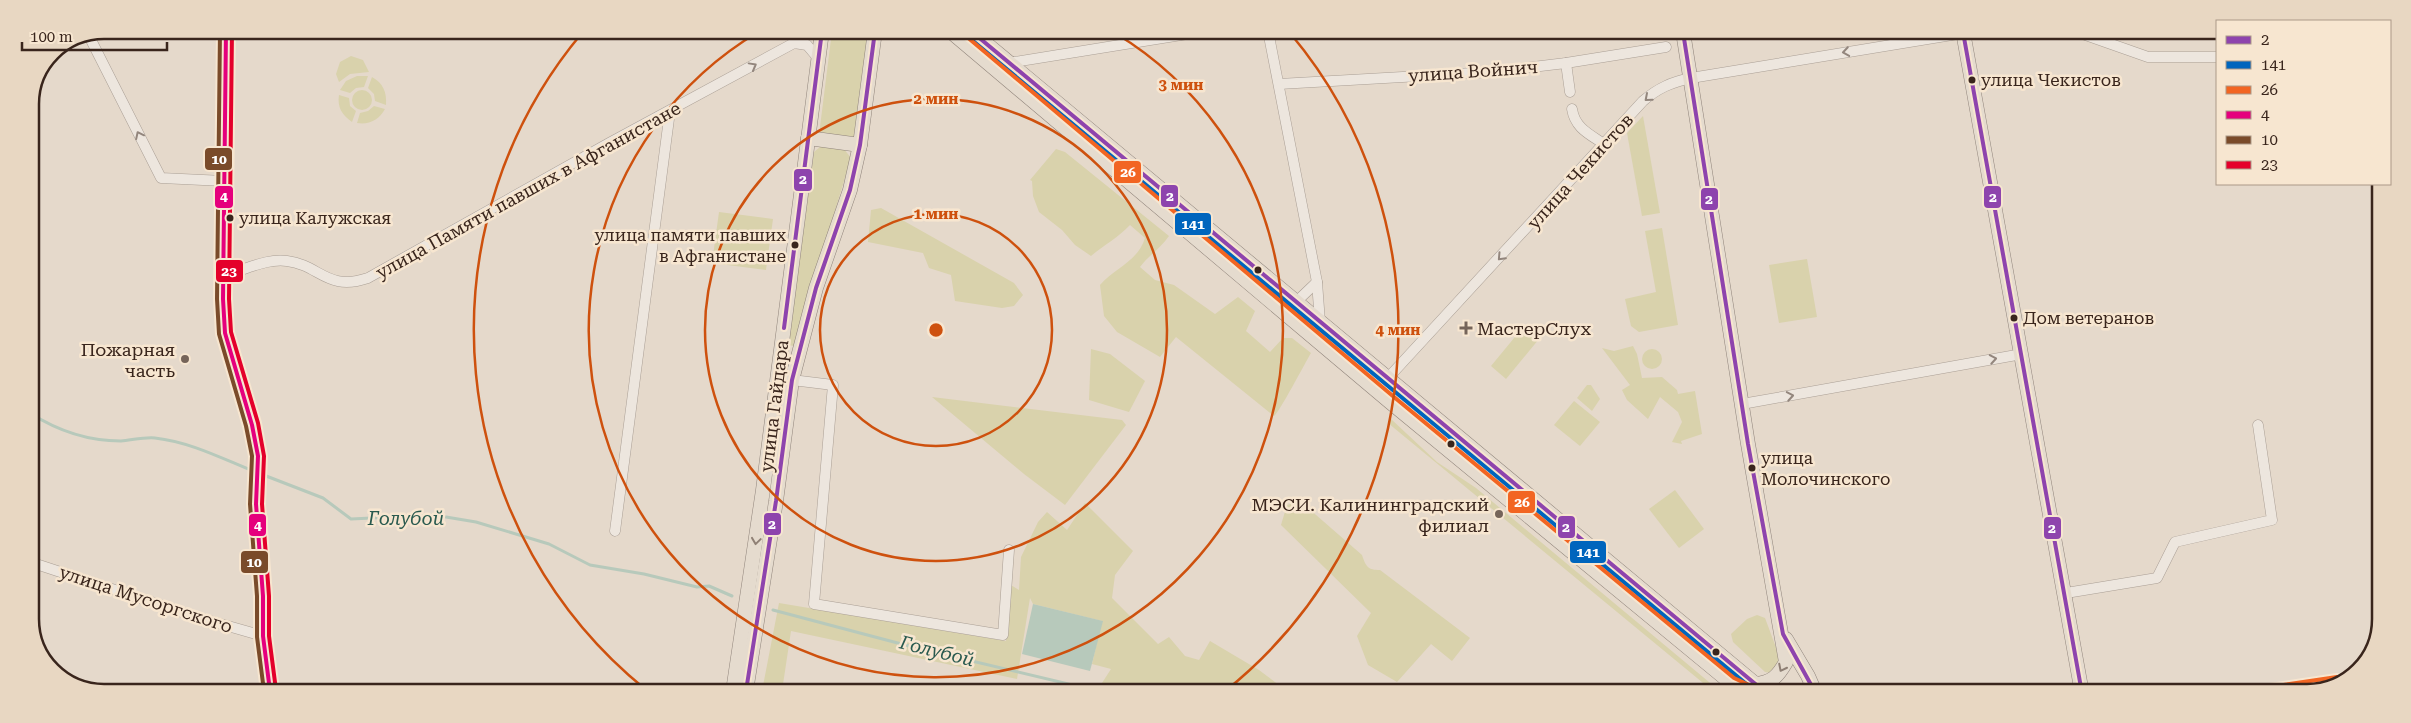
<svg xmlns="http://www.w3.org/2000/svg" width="2411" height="723" font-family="'Roboto Serif',serif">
	<rect width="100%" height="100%" fill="#e5d9cb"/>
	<g fill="#d9d2ac">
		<path d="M 832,31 L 870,31 L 854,139 L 819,135 Z"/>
		<path d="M 351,56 L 363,60 L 369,72 L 350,74 L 339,82 L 336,74 L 340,62 Z"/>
		<path d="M 357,76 L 368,76 L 364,87 L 356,88 L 350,93 L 340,90 L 346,81 Z"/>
		<path d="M 372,77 C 383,83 387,92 386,105 L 375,101 L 374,94 L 368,88 Z"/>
		<circle cx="362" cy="100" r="10"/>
		<path d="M 339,95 L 349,98 L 350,106 L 356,111 L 352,122 C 342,115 337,107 339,95 Z"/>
		<path d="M 374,106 L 385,109 C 379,120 369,125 357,123 L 360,113 L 368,111 Z"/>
		<path d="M 1643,116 L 1660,213 L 1642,216 L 1627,133 Z"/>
		<path d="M 826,146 L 844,149 L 851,158 L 794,346 L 788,345 L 814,152 L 820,147 Z"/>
		<path d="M 1056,149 L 1065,152 L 1169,236 C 1161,248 1149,255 1140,267 L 1155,280 L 1174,285 L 1215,314 L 1238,297 L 1255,311 L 1246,331 L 1270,352 L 1283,338 L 1292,338 L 1311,353 C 1305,363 1279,413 1274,416 L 1176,337 L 1160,357 L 1117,332 L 1104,316 L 1100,285 C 1115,268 1138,261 1145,238 L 1130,225 C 1119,237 1104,245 1091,256 L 1075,245 L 1062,230 L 1039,212 L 1033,196 L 1032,181 L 1030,180 Z"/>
		<path d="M 881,208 L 1014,283 L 1023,295 L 1014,306 L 1002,308 L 955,301 L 951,275 L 929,268 L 923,253 L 868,242 L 871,210 Z"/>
		<path d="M 719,212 L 773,219 L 766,270 L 712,263 Z"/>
		<path d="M 1662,228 L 1678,325 L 1639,332 L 1631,326 L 1625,299 L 1656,292 L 1645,231 Z"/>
		<path d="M 1807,259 L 1817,317 L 1779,323 L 1769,265 Z"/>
		<path d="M 1524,326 L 1539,339 L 1506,379 L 1491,366 Z"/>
		<path d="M 1633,346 L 1637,354 L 1642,378 L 1662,377 L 1677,390 L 1678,394 L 1695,391 L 1702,434 L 1681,441 L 1682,444 L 1672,442 L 1682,422 L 1678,412 L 1660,397 L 1648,419 L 1627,400 L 1622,390 L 1630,385 L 1602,348 L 1614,351 Z"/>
		<path d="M 1091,349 L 1110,354 L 1145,381 L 1129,412 L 1089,400 Z"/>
		<circle cx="1652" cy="359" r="10"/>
		<path d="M 1587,385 L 1591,385 L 1600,399 L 1592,411 L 1577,398 Z"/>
		<path d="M 932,397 L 1122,420 L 1126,425 L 1065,505 L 1024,474 Z"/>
		<path d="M 1574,401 L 1600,422 L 1580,446 L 1554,425 Z"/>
		<path d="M 1391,419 L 1437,462 L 1476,488 L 1721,692 L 1714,692 L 1388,423 Z"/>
		<path d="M 1675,490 L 1704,529 L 1679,548 L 1649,509 Z"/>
		<path d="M 1300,501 L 1362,555 C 1366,567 1368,570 1380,570 L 1470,638 L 1452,661 L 1431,644 L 1397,682 L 1368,665 L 1357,636 L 1371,613 L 1281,525 L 1287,505 Z"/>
		<path d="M 1085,503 L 1133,551 L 1115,575 L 1112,598 L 1158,644 L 1169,637 L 1185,656 L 1199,660 L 1210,641 L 1259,670 L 1288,692 L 1104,692 L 1102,683 L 1111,669 L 1092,664 L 1102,621 L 1033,604 L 1030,598 L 1017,679 L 791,631 L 782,691 L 762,691 L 779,603 L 1006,641 L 1011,585 L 1019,590 L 1021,557 L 1038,522 L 1047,512 L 1067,530 Z"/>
		<path d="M 1757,615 L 1765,618 L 1781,661 L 1771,673 L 1765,672 L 1733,642 L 1731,634 L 1747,619 Z"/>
	</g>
	<path fill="#b7c9bb" d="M 1033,604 L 1103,621 L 1090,671 L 1022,654 Z"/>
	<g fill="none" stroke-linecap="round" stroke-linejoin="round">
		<g stroke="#b7c9bb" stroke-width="3">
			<path d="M 30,413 C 58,431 88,441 121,441 C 132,440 145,437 155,438 C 190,442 221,458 253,471"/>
			<path d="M 261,474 L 323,498 L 351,519 L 434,515 L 476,522 L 549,544 L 590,565 L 644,574 L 697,587 L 709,586 L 732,596"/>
			<path d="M 773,610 L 909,646 L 1102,692"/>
		</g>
		<defs>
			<g id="minor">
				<path d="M 1268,31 L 1317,282 L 1320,322"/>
				<path d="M 2077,32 L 2148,57 L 2217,57"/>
				<path d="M 89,36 L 161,178 L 224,181"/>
				<path d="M 1008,63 L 1206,31"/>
				<path d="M 1566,63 L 1570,92"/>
				<path d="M 1279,84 L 1491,72 L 1566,63 L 1666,47"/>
				<path d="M 1572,109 C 1575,128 1589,134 1604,144"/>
				<path d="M 223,275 C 244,271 265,258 287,261 C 320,265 327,292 368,278 L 609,143 L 794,43 L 807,45 L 818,58"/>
				<path d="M 1296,302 L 1317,282"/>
				<path d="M 1388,378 L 1643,101 C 1658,88 1672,82 1691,78 L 1970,32"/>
				<path d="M 792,380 L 833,385 L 814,604 L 1003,635 L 1009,550"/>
				<path d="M 1742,404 L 2022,354"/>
				<path d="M 615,531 L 670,111"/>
				<path d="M 30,562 L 200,618 L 263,636"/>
				<path d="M 2066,593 L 2157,578 L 2175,542 L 2272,520 L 2258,425"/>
			</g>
			<g id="major">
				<path d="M 226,30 L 223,299 L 225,333 L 252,425 L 258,456 L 256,504 L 263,596 L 263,636 L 270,691"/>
				<path d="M 950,31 L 1390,402 L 1731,683 L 1748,692"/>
				<path d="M 971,31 L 1765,692"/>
				<path d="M 1683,32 L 1748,444 L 1786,662 C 1778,676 1772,683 1755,684"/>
				<path d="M 1963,32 L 2082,693"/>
				<path d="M 808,138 L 860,145"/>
				<path d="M 1786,639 L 1808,676 L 1815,692"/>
				<path d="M 733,691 L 763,490 L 822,31"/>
				<path d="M 746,691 L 776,501 L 792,380 L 816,288 L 850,190 L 860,145 L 875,31"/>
				<path d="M 2271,693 L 2338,683"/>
			</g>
		</defs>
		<use href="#minor" stroke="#aa9f95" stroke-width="11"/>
		<use href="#major" stroke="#90847b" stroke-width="15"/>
		<use href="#minor" stroke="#ede6de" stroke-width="10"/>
		<use href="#major" stroke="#e5dbce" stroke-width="14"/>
		<defs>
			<g id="bus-1">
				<path d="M 971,31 L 1765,692"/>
				<path d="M 1683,32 L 1748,444 L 1783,634 L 1815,692"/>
				<path d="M 1963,32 L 2082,693"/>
				<path d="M 784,328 L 822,31"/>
				<path d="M 746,691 L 776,501 L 792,380 L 816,288 L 850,190 L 860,145 L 875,31"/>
				<path d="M 2271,693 L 2336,683"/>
			</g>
			<path id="bus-2" d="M 967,36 L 1756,692"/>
			<g id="bus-3">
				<path d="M 960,31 L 1394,397 L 1734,678 L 1751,686"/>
				<path d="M 2270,687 L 2337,677"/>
			</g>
			<path id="bus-4" d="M 226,30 L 223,299 L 225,333 L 252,425 L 258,456 L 256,504 L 263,596 L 263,636 L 270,691"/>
			<path id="bus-5" d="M 220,30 L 217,299 L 219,334 L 246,426 L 252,456 L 250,504 L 257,596 L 257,637 L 264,691"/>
			<path id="bus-6" d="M 232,30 L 229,299 L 231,332 L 258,423 L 264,456 L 262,504 L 269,596 L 269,636 L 276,690"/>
		</defs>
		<use href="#bus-1" stroke="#f7e6d0" stroke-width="8"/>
		<use href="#bus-2" stroke="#f7e6d0" stroke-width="8"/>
		<use href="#bus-3" stroke="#f7e6d0" stroke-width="8"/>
		<use href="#bus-4" stroke="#f7e6d0" stroke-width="8"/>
		<use href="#bus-5" stroke="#f7e6d0" stroke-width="8"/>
		<use href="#bus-6" stroke="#f7e6d0" stroke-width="8"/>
		<use href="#bus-1" stroke="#8e44ad" stroke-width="4"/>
		<use href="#bus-2" stroke="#0065bd" stroke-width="4"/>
		<use href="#bus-3" stroke="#f26522" stroke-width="4"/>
		<use href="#bus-4" stroke="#e5007d" stroke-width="4"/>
		<use href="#bus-5" stroke="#7a4b2a" stroke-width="4"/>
		<use href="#bus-6" stroke="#e4002b" stroke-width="4"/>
	</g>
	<defs><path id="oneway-chevron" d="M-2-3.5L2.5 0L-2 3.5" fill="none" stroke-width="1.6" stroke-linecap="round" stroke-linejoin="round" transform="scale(1.25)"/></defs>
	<g stroke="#93867d">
		<use href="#oneway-chevron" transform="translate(1846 52) rotate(171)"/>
		<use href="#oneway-chevron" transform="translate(753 66) rotate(-29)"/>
		<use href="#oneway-chevron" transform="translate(1648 98) rotate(139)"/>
		<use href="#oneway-chevron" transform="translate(139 135) rotate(-116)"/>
		<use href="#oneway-chevron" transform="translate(1501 257) rotate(133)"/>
		<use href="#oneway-chevron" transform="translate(1993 359) rotate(-10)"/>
		<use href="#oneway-chevron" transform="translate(1790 396) rotate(-10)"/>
	</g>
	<g stroke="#8f8075">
		<use href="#oneway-chevron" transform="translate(756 541) rotate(98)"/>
		<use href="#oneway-chevron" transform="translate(1782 668) rotate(117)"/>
	</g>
	<g fill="none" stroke="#ce510e" stroke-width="2.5">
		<circle cx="936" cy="330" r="116"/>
		<circle cx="936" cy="330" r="231"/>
		<path d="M1115 33A347 347 0 1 1 760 31"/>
		<path d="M645 689A462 462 0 0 1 582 33M1290 33A462 462 0 0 1 1224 692"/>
	</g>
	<g fill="#39251c" stroke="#f7e6d0" stroke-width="2">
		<circle cx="1972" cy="80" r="4.5"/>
		<circle cx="230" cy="218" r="4.5"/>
		<circle cx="795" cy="245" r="4.5"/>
		<circle cx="1258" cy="270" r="4.5"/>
		<circle cx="2014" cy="318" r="4.5"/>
		<circle cx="1451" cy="444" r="4.5"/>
		<circle cx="1752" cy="468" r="4.5"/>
		<circle cx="1716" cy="652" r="4.5"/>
	</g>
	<g fill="#756459" stroke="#f7e6d0" stroke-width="2">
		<path d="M1463.5 320.5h5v5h5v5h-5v5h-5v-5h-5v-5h5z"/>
		<circle cx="185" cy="359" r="5"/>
		<circle cx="1499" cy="514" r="5"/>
	</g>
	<g text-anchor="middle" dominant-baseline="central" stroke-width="5" stroke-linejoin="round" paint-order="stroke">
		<g font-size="17" fill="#39251c" stroke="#f7e6d0" text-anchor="start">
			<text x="1981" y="80">улица Чекистов</text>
			<text x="239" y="218">улица Калужская</text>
			<text x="786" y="235" text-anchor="end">улица памяти павших<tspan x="786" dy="21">в Афганистане</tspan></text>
			<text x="2023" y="318">Дом ветеранов</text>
			<text x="1761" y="458">улица<tspan x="1761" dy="21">Молочинского</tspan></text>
		</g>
		<g font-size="18" fill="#39251c" stroke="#f7e6d0">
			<text transform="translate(1473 71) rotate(-4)">улица Войнич</text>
			<text transform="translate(1580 171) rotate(-48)">улица Чекистов</text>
			<text transform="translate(528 190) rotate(-29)">улица Памяти павших в Афганистане</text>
			<text transform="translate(774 406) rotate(-83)">улица Гайдара</text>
			<text transform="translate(146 599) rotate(18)">улица Мусоргского</text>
		</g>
		<g font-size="18" fill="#39251c" stroke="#f7e6d0" text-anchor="end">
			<text x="1477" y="328" text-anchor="start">МастерСлух</text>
			<text x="175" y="349">Пожарная<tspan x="175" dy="21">часть</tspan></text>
			<text x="1489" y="504">МЭСИ. Калининградский<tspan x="1489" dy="21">филиал</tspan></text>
		</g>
		<g font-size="19" font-style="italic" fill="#2a5a4f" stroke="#f7e6d0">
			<text x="406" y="518">Голубой</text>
			<text transform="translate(937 651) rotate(14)">Голубой</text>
		</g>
	</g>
	<path d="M0 0H2411V723H0ZM104 39H2307A65 65 0 0 1 2372 104V619A65 65 0 0 1 2307 684H104A65 65 0 0 1 39 619V104A65 65 0 0 1 104 39Z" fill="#e8d7c2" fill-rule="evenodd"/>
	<path fill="none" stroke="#39251c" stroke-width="2.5" d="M104 39H2307A65 65 0 0 1 2372 104V619A65 65 0 0 1 2307 684H104A65 65 0 0 1 39 619V104A65 65 0 0 1 104 39Z"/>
	<circle cx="936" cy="330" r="8" fill="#ce510e" stroke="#f7e6d0" stroke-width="2.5"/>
	<g font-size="15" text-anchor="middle" font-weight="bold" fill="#ce510e" stroke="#f7e6d0" stroke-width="5" stroke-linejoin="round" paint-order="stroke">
		<text x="1181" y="90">3 мин</text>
		<text x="936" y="104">2 мин</text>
		<text x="936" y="219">1 мин</text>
		<text x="1398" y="335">4 мин</text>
	</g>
	<g stroke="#f7e6d0" stroke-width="2">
		<rect x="204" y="147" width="29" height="24" rx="5" fill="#7a4b2a"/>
		<rect x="1113" y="160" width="29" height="24" rx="5" fill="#f26522"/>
		<rect x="793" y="168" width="20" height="24" rx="5" fill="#8e44ad"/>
		<rect x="1160" y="184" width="19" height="24" rx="5" fill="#8e44ad"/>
		<rect x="214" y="185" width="20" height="24" rx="5" fill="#e5007d"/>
		<rect x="1983" y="185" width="19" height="24" rx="5" fill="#8e44ad"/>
		<rect x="1700" y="187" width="19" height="24" rx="5" fill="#8e44ad"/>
		<rect x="1174" y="212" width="38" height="24" rx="5" fill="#0065bd"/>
		<rect x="215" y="259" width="29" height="24" rx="5" fill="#e4002b"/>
		<rect x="1507" y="490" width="29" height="24" rx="5" fill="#f26522"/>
		<rect x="763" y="512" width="19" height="24" rx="5" fill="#8e44ad"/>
		<rect x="248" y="513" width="19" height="24" rx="5" fill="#e5007d"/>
		<rect x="1557" y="515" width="19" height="24" rx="5" fill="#8e44ad"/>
		<rect x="2043" y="516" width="19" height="24" rx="5" fill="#8e44ad"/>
		<rect x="1569" y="540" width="38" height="24" rx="5" fill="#0065bd"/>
		<rect x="240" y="550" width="29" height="24" rx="5" fill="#7a4b2a"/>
	</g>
	<g font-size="14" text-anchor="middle" font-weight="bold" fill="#fff">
		<text x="219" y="164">10</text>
		<text x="1128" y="177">26</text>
		<text x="803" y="184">2</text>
		<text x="1170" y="201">2</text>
		<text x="224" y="201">4</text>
		<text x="1993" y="202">2</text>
		<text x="1709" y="204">2</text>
		<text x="1193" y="229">141</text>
		<text x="229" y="276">23</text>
		<text x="1522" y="507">26</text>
		<text x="772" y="529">2</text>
		<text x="258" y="530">4</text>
		<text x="1566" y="532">2</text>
		<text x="2052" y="533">2</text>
		<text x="1588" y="557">141</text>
		<text x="254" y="567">10</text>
	</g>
	<rect x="2216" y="20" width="175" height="165" fill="#f7e6d0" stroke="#ab9988"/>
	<rect x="2226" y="36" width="25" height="8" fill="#8e44ad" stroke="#ab9988"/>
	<text x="2261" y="45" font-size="15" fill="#39251c">2</text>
	<rect x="2226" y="61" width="25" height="8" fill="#0065bd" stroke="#ab9988"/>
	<text x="2261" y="70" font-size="15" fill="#39251c">141</text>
	<rect x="2226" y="86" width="25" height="8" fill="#f26522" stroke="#ab9988"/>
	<text x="2261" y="95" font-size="15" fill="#39251c">26</text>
	<rect x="2226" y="111" width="25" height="8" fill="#e5007d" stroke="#ab9988"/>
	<text x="2261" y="120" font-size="15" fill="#39251c">4</text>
	<rect x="2226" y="136" width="25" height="8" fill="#7a4b2a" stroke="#ab9988"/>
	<text x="2261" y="145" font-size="15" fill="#39251c">10</text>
	<rect x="2226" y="161" width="25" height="8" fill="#e4002b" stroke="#ab9988"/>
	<text x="2261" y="170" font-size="15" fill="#39251c">23</text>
	<path d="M22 42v8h145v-8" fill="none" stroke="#39251c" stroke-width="2.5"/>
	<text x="30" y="42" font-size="15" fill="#39251c" stroke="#f7e6d0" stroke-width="4" paint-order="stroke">100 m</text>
</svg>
